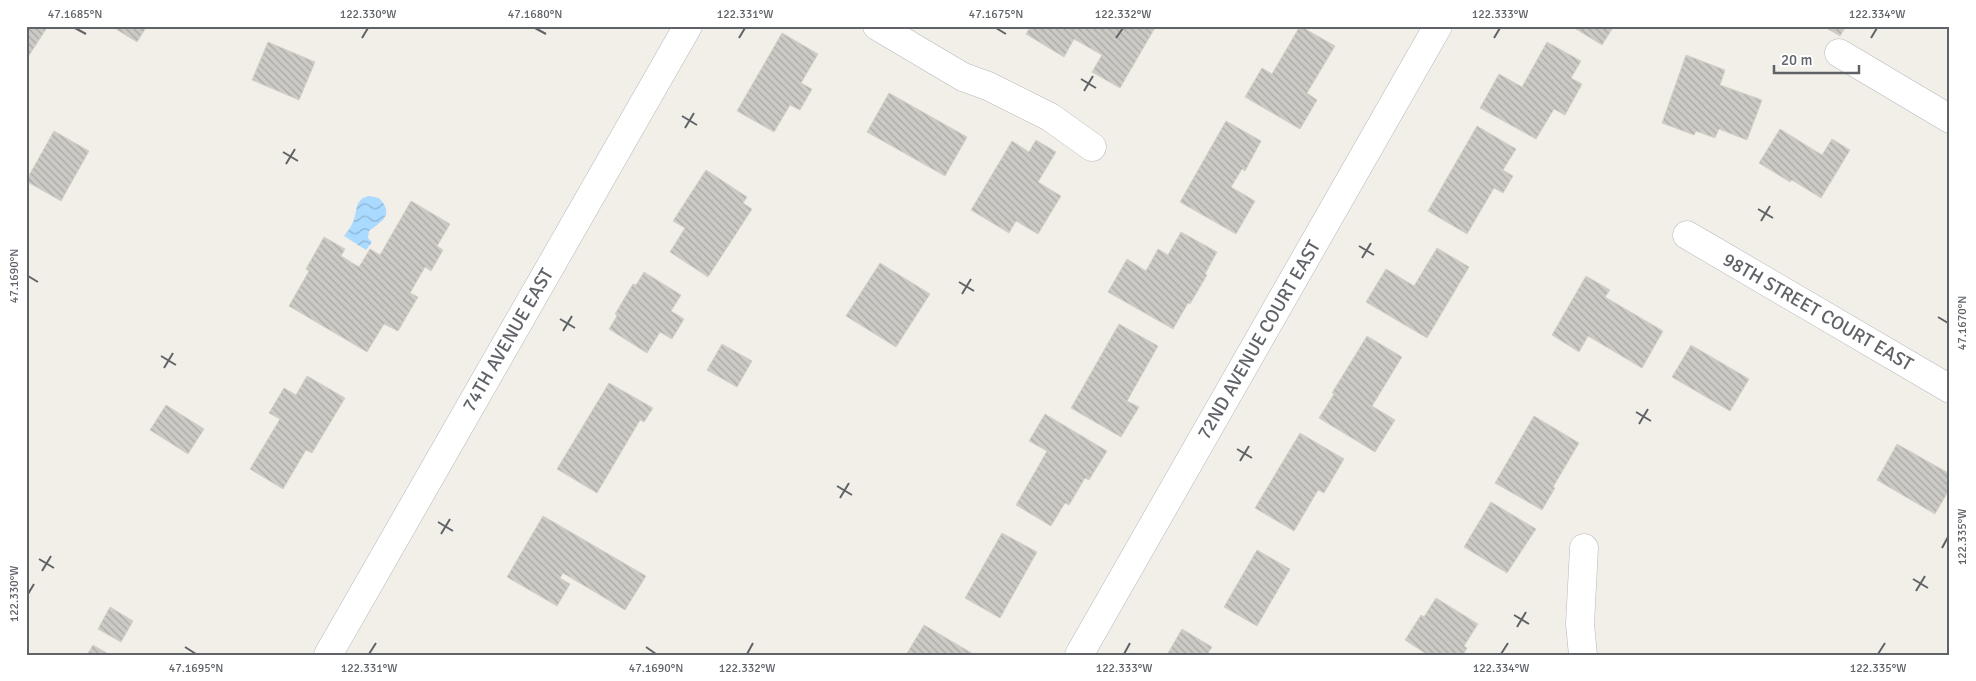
<svg xmlns="http://www.w3.org/2000/svg" width="1976" height="681" font-family="Signika,sans-serif">
	<defs>
		<pattern id="water-waves" width="16" height="10" patternUnits="userSpaceOnUse" patternTransform="scale(1.25)"><rect width="16" height="10" fill="#aadaff"/><path d="M0 5q4-4 8 0t8 0" fill="none" stroke="#8eb4d2"/></pattern>
		<pattern id="building-back-hatch" width="6" height="6" patternUnits="userSpaceOnUse" patternTransform="scale(1.25)"><rect width="6" height="6" fill="#cccac5"/><path d="M-1 5l2 2M0 0l6 6M5-1l2 2" fill="none" stroke="#a9a8a4"/></pattern>
	</defs>
	<rect width="100%" height="100%" fill="#f1efe8"/>
	<path fill="url(#water-waves)" d="M 369,196 L 379,198 C 395,215 382,221 369,231 L 368,238 L 372,242 L 366,250 L 344,236 C 347,232 351,227 353,222 C 358,211 354,199 369,196 Z"/>
	<g fill="url(#building-back-hatch)" stroke="#d6d1c6">
		<path d="M 26,26 L 48,26 L 26,60 Z"/>
		<path d="M 111,26 L 147,26 L 137,42 Z"/>
		<path d="M 1031,26 L 1156,26 L 1120,88 L 1092,72 L 1102,55 L 1074,39 L 1064,57 L 1026,34 Z"/>
		<path d="M 1300,26 L 1335,46 L 1307,93 L 1317,100 L 1300,129 L 1245,97 L 1262,68 L 1272,74 Z"/>
		<path d="M 1571,26 L 1614,26 L 1602,45 Z"/>
		<path d="M 1823,26 L 1846,26 L 1840,36 Z"/>
		<path d="M 782,33 L 818,54 L 801,83 L 812,89 L 800,110 L 790,105 L 774,132 L 737,111 Z"/>
		<path d="M 268,42 L 315,62 L 299,100 L 252,80 Z"/>
		<path d="M 1547,42 L 1581,61 L 1571,78 L 1582,84 L 1565,115 L 1554,109 L 1536,139 L 1480,108 L 1499,74 L 1522,87 Z"/>
		<path d="M 1686,55 L 1725,70 L 1720,85 L 1762,100 L 1747,140 L 1719,129 L 1715,138 L 1696,131 L 1694,135 L 1662,123 Z"/>
		<path d="M 889,93 L 967,137 L 945,176 L 867,132 Z"/>
		<path d="M 1226,121 L 1261,141 L 1245,171 L 1242,169 L 1231,187 L 1255,201 L 1236,234 L 1180,202 Z"/>
		<path d="M 1477,126 L 1516,149 L 1503,170 L 1513,176 L 1503,193 L 1494,188 L 1467,234 L 1428,211 Z"/>
		<path d="M 1780,129 L 1822,155 L 1832,139 L 1850,150 L 1821,198 L 1792,180 L 1790,182 L 1759,163 Z"/>
		<path d="M 54,131 L 89,151 L 61,201 L 26,181 Z"/>
		<path d="M 1036,140 L 1056,152 L 1038,182 L 1061,196 L 1038,234 L 1016,221 L 1009,233 L 971,210 L 1012,141 L 1029,152 Z"/>
		<path d="M 706,170 L 747,197 L 743,203 L 752,209 L 708,277 L 670,252 L 685,228 L 673,221 Z"/>
		<path d="M 411,201 L 450,224 L 437,246 L 443,250 L 431,271 L 425,267 L 410,293 L 418,297 L 398,331 L 384,324 L 367,352 L 289,306 L 309,271 L 306,269 L 324,237 L 345,249 L 341,256 L 359,267 L 370,249 L 380,255 Z"/>
		<path d="M 1181,232 L 1217,252 L 1205,274 L 1207,275 L 1190,304 L 1188,303 L 1173,329 L 1108,292 L 1127,259 L 1146,271 L 1158,249 L 1168,255 Z"/>
		<path d="M 1437,248 L 1469,267 L 1427,338 L 1366,302 L 1386,269 L 1414,286 Z"/>
		<path d="M 880,263 L 930,294 L 896,347 L 846,316 Z"/>
		<path d="M 644,272 L 681,295 L 671,311 L 684,319 L 672,339 L 660,332 L 647,353 L 609,329 L 617,316 L 615,314 L 633,284 L 636,285 Z"/>
		<path d="M 1586,276 L 1610,290 L 1605,297 L 1663,331 L 1642,368 L 1588,336 L 1579,352 L 1552,335 Z"/>
		<path d="M 1119,324 L 1158,346 L 1127,401 L 1139,407 L 1121,437 L 1071,408 Z"/>
		<path d="M 1367,336 L 1402,357 L 1372,406 L 1395,420 L 1375,452 L 1319,418 L 1334,394 L 1332,393 Z"/>
		<path d="M 722,344 L 752,361 L 737,387 L 707,370 Z"/>
		<path d="M 1691,345 L 1749,379 L 1730,411 L 1672,377 Z"/>
		<path d="M 307,376 L 345,398 L 312,453 L 306,450 L 283,489 L 250,469 L 280,419 L 269,413 L 284,388 L 296,395 Z"/>
		<path d="M 609,383 L 653,408 L 644,422 L 640,420 L 597,493 L 557,469 Z"/>
		<path d="M 166,405 L 204,429 L 188,454 L 150,430 Z"/>
		<path d="M 1045,414 L 1107,451 L 1089,480 L 1085,478 L 1069,505 L 1065,503 L 1051,526 L 1016,505 L 1047,451 L 1029,441 Z"/>
		<path d="M 1534,416 L 1579,443 L 1553,487 L 1555,488 L 1542,510 L 1495,483 Z"/>
		<path d="M 1300,433 L 1344,459 L 1324,493 L 1318,490 L 1294,531 L 1255,508 Z"/>
		<path d="M 1897,444 L 1950,474 L 1950,488 L 1935,514 L 1877,480 Z"/>
		<path d="M 1491,502 L 1536,529 L 1507,573 L 1464,547 Z"/>
		<path d="M 543,516 L 646,576 L 625,610 L 563,573 L 560,578 L 570,584 L 557,606 L 507,577 Z"/>
		<path d="M 1002,533 L 1037,552 L 1000,618 L 965,598 Z"/>
		<path d="M 1257,550 L 1290,569 L 1257,626 L 1224,607 Z"/>
		<path d="M 1436,598 L 1478,624 L 1464,646 L 1467,648 L 1463,655 L 1428,655 L 1405,640 L 1421,615 L 1424,617 Z"/>
		<path d="M 110,607 L 133,621 L 121,642 L 98,629 Z"/>
		<path d="M 924,625 L 975,655 L 906,655 Z"/>
		<path d="M 1182,629 L 1212,647 L 1207,655 L 1167,655 Z"/>
		<path d="M 93,645 L 110,655 L 87,655 Z"/>
	</g>
	<g fill="none" stroke-linecap="round" stroke-linejoin="round">
		<defs>
			<g id="minor">
				<path d="M 877,26 L 963,77 L 988,86 L 1050,117 L 1092,147"/>
				<path d="M 1839,53 L 1950,119"/>
				<path d="M 1687,235 L 1950,389"/>
				<path d="M 328,655 L 688,26"/>
				<path d="M 1079,655 L 1438,26"/>
				<path d="M 1583,655 L 1580,624 L 1584,548"/>
			</g>
		</defs>
		<use href="#minor" stroke="#b5b8bc" stroke-width="29"/>
		<use href="#minor" stroke="#fff" stroke-width="28"/>
	</g>
	<path fill="none" stroke="#5f6368" stroke-width="2" d="M 75,28 L 86,34M 535,28 L 546,34M 996,28 L 1006,34M 362,38 L 368,28M 739,38 L 745,28M 1116,38 L 1123,28M 1494,38 L 1500,28M 1871,38 L 1877,28M 1081,79 L 1096,88M 1084,91 L 1093,76M 682,116 L 697,125M 685,128 L 694,113M 283,152 L 298,161M 286,164 L 295,149M 1758,209 L 1773,218M 1761,221 L 1770,206M 1359,246 L 1374,255M 1362,258 L 1371,243M 28,276 L 38,282M 959,282 L 974,291M 962,294 L 971,279M 1938,317 L 1948,323M 560,319 L 575,328M 563,331 L 572,316M 161,356 L 176,365M 164,368 L 173,353M 1636,412 L 1651,421M 1639,424 L 1648,409M 1237,449 L 1252,458M 1240,461 L 1249,446M 837,486 L 852,495M 840,498 L 849,483M 438,522 L 453,531M 441,534 L 450,519M 1942,548 L 1948,537M 39,559 L 54,568M 42,571 L 51,556M 1913,579 L 1928,588M 1916,591 L 1925,576M 28,594 L 34,584M 1514,615 L 1529,624M 1517,627 L 1526,612M 185,647 L 196,654M 646,647 L 656,654M 369,654 L 376,643M 747,654 L 753,643M 1124,654 L 1130,643M 1501,654 L 1508,643M 1878,654 L 1885,643"/>
	<g text-anchor="middle" dominant-baseline="central" stroke-width="4" stroke-linejoin="round" paint-order="stroke">
		<g font-size="19" fill="#5f6368" stroke="#fff">
			<text transform="translate(1818 312) rotate(30)">98TH STREET COURT EAST</text>
			<text transform="translate(508 340) rotate(-60)">74TH AVENUE EAST</text>
			<text transform="translate(1259 340) rotate(-60)">72ND AVENUE COURT EAST</text>
		</g>
	</g>
	<rect width="1976" height="681" fill="none" stroke="#ffffff" stroke-width="55"/>
	<path d="M1774 65v8h85v-8" fill="none" stroke="#5f6368" stroke-width="2.5"/>
	<text x="1781" y="65" font-size="15" fill="#5f6368" stroke="#ffffff" stroke-width="4" paint-order="stroke">20 m</text>
	<rect x="28" y="28" width="1920" height="626" fill="none" stroke="#5f6368" stroke-width="2"/>
	<g font-size="12" text-anchor="middle" fill="#5f6368">
		<text x="75" y="18">47.1685°N</text>
		<text x="368" y="18">122.330°W</text>
		<text x="535" y="18">47.1680°N</text>
		<text x="745" y="18">122.331°W</text>
		<text x="996" y="18">47.1675°N</text>
		<text x="1123" y="18">122.332°W</text>
		<text x="1500" y="18">122.333°W</text>
		<text x="1877" y="18">122.334°W</text>
		<text transform="translate(14 276) rotate(-90)" y="4">47.1690°N</text>
		<text transform="translate(1962 323) rotate(-90)" y="4">47.1670°N</text>
		<text transform="translate(1962 537) rotate(-90)" y="4">122.335°W</text>
		<text transform="translate(14 594) rotate(-90)" y="4">122.330°W</text>
		<text x="196" y="672">47.1695°N</text>
		<text x="369" y="672">122.331°W</text>
		<text x="656" y="672">47.1690°N</text>
		<text x="747" y="672">122.332°W</text>
		<text x="1124" y="672">122.333°W</text>
		<text x="1501" y="672">122.334°W</text>
		<text x="1878" y="672">122.335°W</text>
	</g>
</svg>
